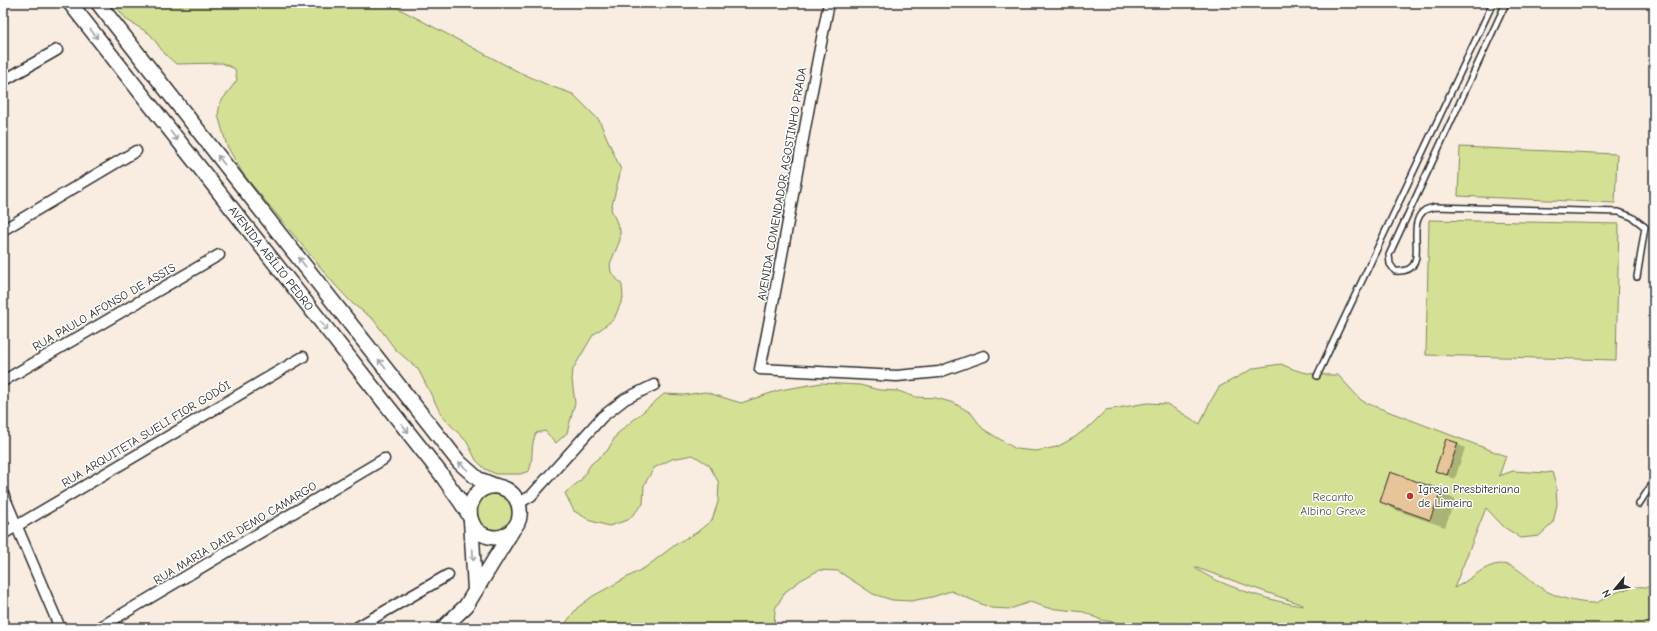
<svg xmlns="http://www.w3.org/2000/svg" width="1657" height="631" font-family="'Comic Neue',sans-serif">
	<rect width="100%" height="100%" fill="#f8ede0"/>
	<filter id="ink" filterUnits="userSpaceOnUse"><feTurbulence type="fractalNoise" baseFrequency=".025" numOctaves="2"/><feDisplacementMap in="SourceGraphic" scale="8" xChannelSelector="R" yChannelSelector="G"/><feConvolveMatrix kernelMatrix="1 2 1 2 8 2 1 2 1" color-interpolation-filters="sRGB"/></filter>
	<g filter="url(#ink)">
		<g fill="#d4e093" stroke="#80865f" fill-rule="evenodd">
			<path d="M 113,3 L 388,3 L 517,71 L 550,86 L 573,94 L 599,120 L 621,170 L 611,209 L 620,230 L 620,240 L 610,264 L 611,272 L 622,285 L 623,298 L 614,319 L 593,335 L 573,369 L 572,380 L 575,403 L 567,433 L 556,443 L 545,431 L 536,433 C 530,445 534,459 529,471 L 520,474 L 496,474 L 485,469 L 476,460 L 467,442 L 442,416 L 418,369 L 395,349 L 373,319 L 353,304 L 336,286 L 243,174 L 227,146 L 218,115 L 220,103 L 237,80 L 235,69 L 222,63 L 176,64 L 164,53 L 150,34 L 127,20 Z"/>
			<path d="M 1460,147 L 1617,154 L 1615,203 L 1458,196 Z"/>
			<path d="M 1429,220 L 1619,224 L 1616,360 L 1426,355 Z"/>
			<path d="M 1281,364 C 1302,374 1315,375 1338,375 L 1361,400 L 1366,403 L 1506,456 L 1499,476 L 1513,471 L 1546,473 L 1552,472 L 1556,486 L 1557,504 L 1553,523 L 1539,536 L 1521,538 L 1504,527 L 1486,508 L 1454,588 C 1468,582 1479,569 1494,565 C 1515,560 1526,578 1541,588 C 1555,597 1577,603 1594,603 C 1598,603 1603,599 1607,597 C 1621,590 1638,583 1654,589 L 1654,628 L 1189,628 L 1177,623 L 1119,623 L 1101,620 L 1084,612 L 1048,608 L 1030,602 L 1010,609 L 991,608 L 951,591 L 932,597 L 911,601 L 892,600 L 873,594 L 838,571 L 819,570 L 801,580 L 785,592 L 775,609 L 774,628 L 562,628 L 577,608 L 593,596 L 646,567 L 679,542 L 696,533 L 712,520 L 718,502 L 719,483 L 709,465 L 693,455 L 672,459 L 654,468 L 644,485 L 643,504 L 628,520 L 609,526 L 591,521 L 574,511 L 565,493 L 581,480 L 591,464 L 607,451 L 617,434 L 664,394 L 684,395 L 705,392 L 741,403 L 780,390 L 821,383 L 860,385 L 879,390 L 898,391 L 916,397 L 936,398 L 954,403 L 971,413 L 983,429 L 1016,449 L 1036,451 L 1057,447 L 1075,437 L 1091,425 L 1106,410 L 1147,403 L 1167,404 L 1200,424 L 1209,404 L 1219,387 L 1254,368 ZM 1194,567 L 1303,605 L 1303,606 C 1277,603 1214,584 1194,567 Z"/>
			<circle cx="495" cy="512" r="18"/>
		</g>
		<g fill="#0003">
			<path d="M 1457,444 L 1465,448 L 1455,479 L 1436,471 Z"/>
			<path d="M 1440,491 L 1455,500 L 1445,527 L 1395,510 L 1381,501 Z"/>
		</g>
		<g fill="#e8c499" stroke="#2b2b2b">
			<path d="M 1446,439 L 1458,443 L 1447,475 L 1435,471 Z"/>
			<path d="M 1390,472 L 1441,490 L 1430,520 L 1380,502 Z"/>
		</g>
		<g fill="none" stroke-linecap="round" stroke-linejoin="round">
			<defs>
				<g id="lane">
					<path d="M 1506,3 L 1389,255 L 1390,264 L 1395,271 C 1435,274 1402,226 1425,210 C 1427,209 1431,208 1434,207 L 1619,212 L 1632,217 L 1645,227 L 1637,277"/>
					<path d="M 1317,376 L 1493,3"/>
					<path d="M 1639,504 L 1654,481"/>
				</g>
				<g id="street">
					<path d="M 829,3 C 804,125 785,247 760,369 L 897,376 L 939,372 L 984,356"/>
					<path d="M 3,81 L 57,50"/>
					<path d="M 3,230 L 136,151"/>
					<path d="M 3,381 L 219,255"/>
					<path d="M 3,494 L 60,628"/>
					<path d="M 519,503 L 531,496 L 602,417 L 625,399 L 654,385"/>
					<path d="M 3,534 L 303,357"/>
					<path d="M 99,628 L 384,459"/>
					<path d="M 356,628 L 448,575"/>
				</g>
				<g id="secondary">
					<path id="s1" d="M 70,3 L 441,474 C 450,488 461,501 469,515 C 471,519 472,524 475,528 C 482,537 496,540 506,535 C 512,531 517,526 519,519 C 526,486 481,473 471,504 C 469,508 470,512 470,516"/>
					<path d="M 98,3 L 459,462 L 478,479 L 496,486"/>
					<path d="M 471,520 L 475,590"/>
					<path d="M 443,628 L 466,606 L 512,531"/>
				</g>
			</defs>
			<use href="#lane" stroke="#2b2b2b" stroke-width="8"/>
			<use href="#street" stroke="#2b2b2b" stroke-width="13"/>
			<use href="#secondary" stroke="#2b2b2b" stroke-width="17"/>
			<use href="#lane" stroke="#fff" stroke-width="5"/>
			<use href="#street" stroke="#fff" stroke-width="10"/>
			<use href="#secondary" stroke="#fff" stroke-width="14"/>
		</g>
		<defs><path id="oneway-shaft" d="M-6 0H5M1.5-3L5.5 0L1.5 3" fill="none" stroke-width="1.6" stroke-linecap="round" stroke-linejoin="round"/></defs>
		<g stroke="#a0a0a0">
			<use href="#oneway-shaft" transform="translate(94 34) rotate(52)"/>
			<use href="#oneway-shaft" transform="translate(174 136) rotate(52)"/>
			<use href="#oneway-shaft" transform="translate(221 160) rotate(-128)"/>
			<use href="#oneway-shaft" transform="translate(302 262) rotate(-128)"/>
			<use href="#oneway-shaft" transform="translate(324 326) rotate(52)"/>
			<use href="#oneway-shaft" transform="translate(382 364) rotate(-128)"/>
			<use href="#oneway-shaft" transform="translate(405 428) rotate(52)"/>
			<use href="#oneway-shaft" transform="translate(463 466) rotate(-138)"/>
			<use href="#oneway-shaft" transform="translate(473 555) rotate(86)"/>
		</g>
	</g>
	<circle fill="#c8321e" stroke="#fff" stroke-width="1.5" cx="1410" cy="496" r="4"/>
	<g text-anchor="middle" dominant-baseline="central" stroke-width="3" stroke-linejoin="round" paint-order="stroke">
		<g font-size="12" fill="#2b2b2b" stroke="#fff">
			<text transform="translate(782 184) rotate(-80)">AVENIDA COMENDADOR AGOSTINHO PRADA</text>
			<text stroke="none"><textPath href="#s1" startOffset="325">AVENIDA ABÍLIO PEDRO</textPath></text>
			<text transform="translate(104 307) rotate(-30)">RUA PAULO AFONSO DE ASSIS</text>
			<text transform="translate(146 434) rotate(-31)">RUA ARQUITETA SUELI FIOR GODÓI</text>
			<text transform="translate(235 533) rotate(-31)">RUA MARIA DAIR DEMO CAMARGO</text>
		</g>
		<g font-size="12" fill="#2b2b2b" stroke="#fff" text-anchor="start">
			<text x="1418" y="489">Igreja Presbiteriana<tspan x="1418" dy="14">de Limeira</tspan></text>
		</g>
		<g font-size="12" fill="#555845" stroke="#fff">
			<text x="1333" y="497">Recanto<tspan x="1333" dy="14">Albino Greve</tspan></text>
		</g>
	</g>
	<rect width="1657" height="631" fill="none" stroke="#fff" stroke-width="16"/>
	<rect x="8" y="8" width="1641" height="615" fill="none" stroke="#2b2b2b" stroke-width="1.5" filter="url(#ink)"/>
	<g transform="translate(1615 589) rotate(241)" stroke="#ffffff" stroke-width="3" paint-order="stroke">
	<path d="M0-3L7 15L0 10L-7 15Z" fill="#2b2b2b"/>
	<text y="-6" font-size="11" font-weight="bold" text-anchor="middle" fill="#2b2b2b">N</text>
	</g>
</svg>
